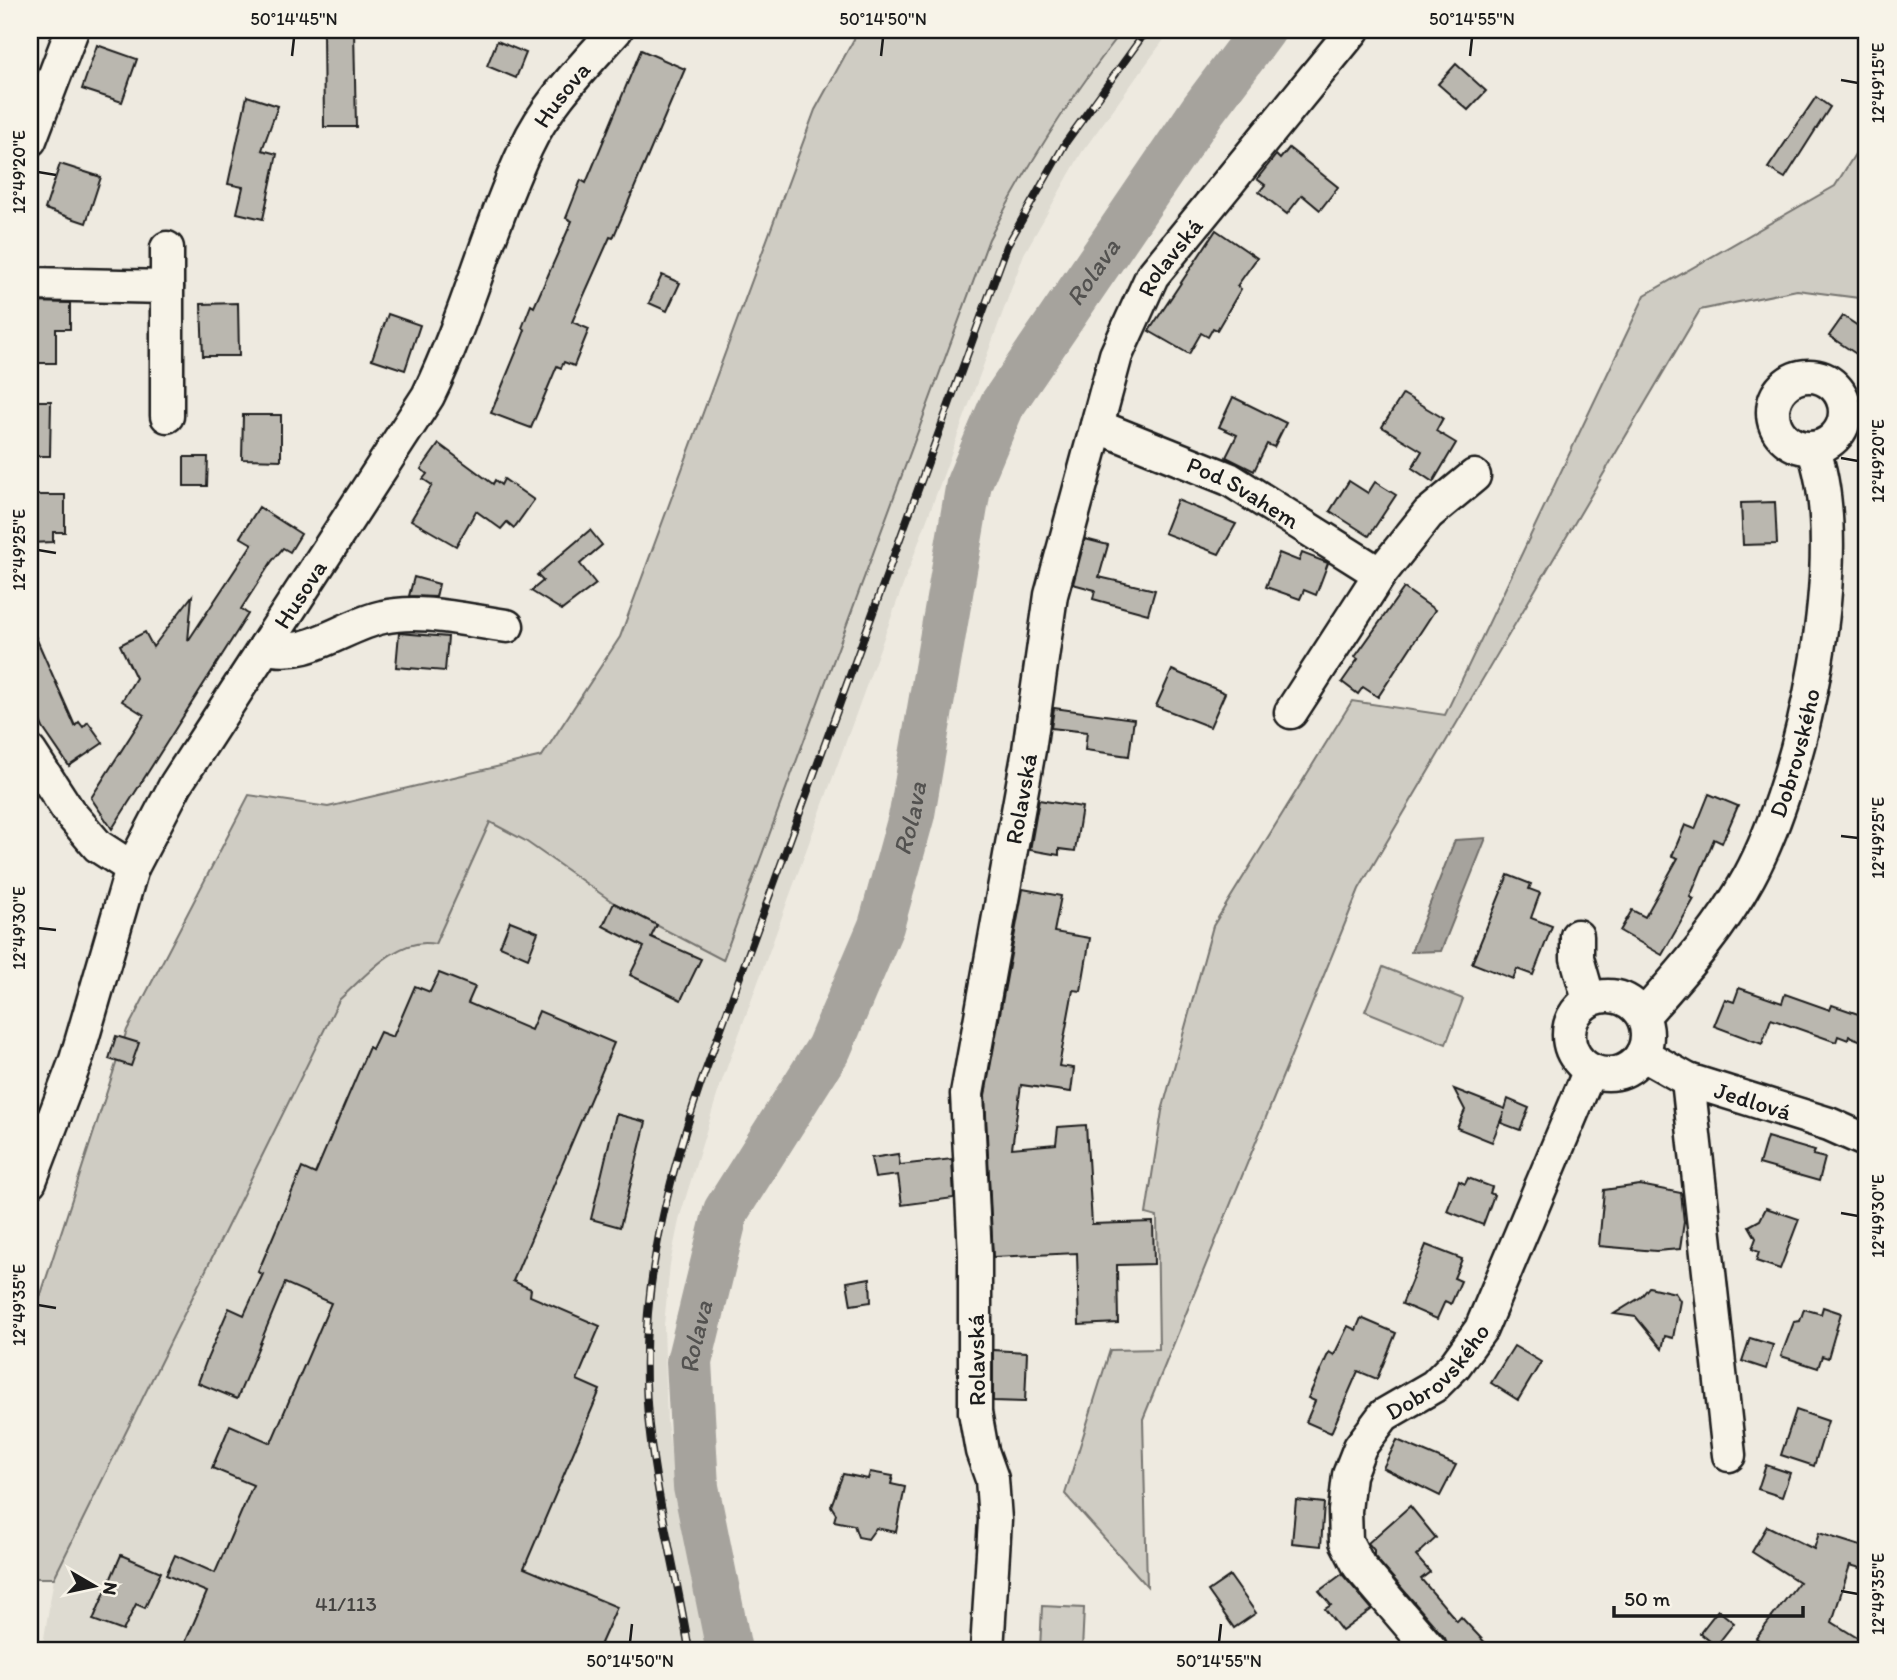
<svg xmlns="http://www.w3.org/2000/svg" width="1897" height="1680" font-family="Itim,sans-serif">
	<rect width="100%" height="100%" fill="#eeeae0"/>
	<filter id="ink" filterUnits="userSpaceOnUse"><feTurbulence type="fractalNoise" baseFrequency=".0143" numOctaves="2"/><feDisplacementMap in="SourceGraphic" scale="14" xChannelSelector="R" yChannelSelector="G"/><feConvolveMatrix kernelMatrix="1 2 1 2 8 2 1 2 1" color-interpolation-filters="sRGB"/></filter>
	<g filter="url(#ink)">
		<path fill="#dedbd1" d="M 1123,30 L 1171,30 L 1082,152 L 1024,254 L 719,1089 L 680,1216 L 670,1264 L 664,1325 L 667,1422 L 675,1483 L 698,1585 L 708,1650 L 42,1650 L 54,1578 L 339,1000 L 391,954 L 423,941 L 435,944 L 490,822 L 524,840 L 614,903 L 724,960 L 989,239 L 1017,184 L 1050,131 Z"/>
		<g fill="#cfccc3" stroke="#767470" stroke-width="2">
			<path d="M 859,30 L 1123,30 C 1072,95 1027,165 989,239 L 723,960 L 614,903 L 524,840 L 490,822 L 435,944 C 397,936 365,977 339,1000 L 54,1578 L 30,1578 L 30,1328 L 127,1030 L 249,795 L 328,807 L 542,756 L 620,637 L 815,110 Z"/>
			<path d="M 1867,135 L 1867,299 L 1797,290 L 1700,310 L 1359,889 L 1143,1419 L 1147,1586 L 1065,1494 L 1110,1350 L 1159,1349 L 1157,1217 L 1146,1214 L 1162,1111 L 1213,926 L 1352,701 L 1445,715 L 1645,295 L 1835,186 Z"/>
			<path d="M 1383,967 L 1463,999 L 1446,1044 L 1365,1011 Z"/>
			<path d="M 1042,1606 L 1084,1608 L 1082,1650 L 1040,1650 Z"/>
		</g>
		<path fill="#a6a39d" stroke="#6f6d69" stroke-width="2" d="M 1486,838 L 1441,951 L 1411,952 L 1455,840 Z"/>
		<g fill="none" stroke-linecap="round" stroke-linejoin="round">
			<path stroke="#a6a39d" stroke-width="46" id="s1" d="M 729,1650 L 696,1487 L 689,1362 L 726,1211 L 829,1048 L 881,926 L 912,814 L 969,483 L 1002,405 L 1203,110 L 1263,30"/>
		</g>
		<g fill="#bab7af" stroke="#1c1c1c" stroke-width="2">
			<path d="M 323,30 L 354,30 L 356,127 L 324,127 Z"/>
			<path d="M 497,41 L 526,53 L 516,78 L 487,66 Z"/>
			<path d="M 97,45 L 137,59 L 122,102 L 82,89 Z"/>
			<path d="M 641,50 L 685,69 L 613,238 L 610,237 L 572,322 L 589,329 L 574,366 L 564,362 L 561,368 L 557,366 L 531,428 L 491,413 L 520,343 L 525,330 L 522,328 L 531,305 L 534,307 L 572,221 L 566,218 L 581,180 L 586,183 Z"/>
			<path d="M 1456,64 L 1486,91 L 1468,110 L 1438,84 Z"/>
			<path d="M 247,96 L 278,106 L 262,150 L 277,154 L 263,219 L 237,213 L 243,187 L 228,184 Z"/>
			<path d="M 1816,97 L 1830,107 L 1785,178 L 1768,168 Z"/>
			<path d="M 1289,148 L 1338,187 L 1320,210 L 1302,195 L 1287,214 L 1259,192 L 1265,185 L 1257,179 L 1276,155 L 1280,159 Z"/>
			<path d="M 60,164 L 101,177 L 86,223 L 45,209 Z"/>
			<path d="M 1216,230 L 1257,258 L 1237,286 L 1241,289 L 1217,330 L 1213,328 L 1208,337 L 1201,333 L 1189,354 L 1149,331 Z"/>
			<path d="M 662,275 L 680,283 L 667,311 L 649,303 Z"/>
			<path d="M 30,302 L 70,303 L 70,329 L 56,329 L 56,363 L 30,363 Z"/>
			<path d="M 238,303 L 239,356 L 203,356 L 201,304 Z"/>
			<path d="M 388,314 L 420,325 L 405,370 L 372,359 Z"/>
			<path d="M 1843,316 L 1867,332 L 1867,361 L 1829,336 Z"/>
			<path d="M 1403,394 L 1443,418 L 1436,431 L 1456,443 L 1433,482 L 1412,468 L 1422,451 L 1382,427 Z"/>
			<path d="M 1233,397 L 1286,423 L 1274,447 L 1267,444 L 1254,471 L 1226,457 L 1237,435 L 1219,427 Z"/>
			<path d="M 30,401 L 51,401 L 50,456 L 30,456 Z"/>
			<path d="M 243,415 L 281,415 L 281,460 L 242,459 Z"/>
			<path d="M 439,444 L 493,484 L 495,480 L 501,485 L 504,479 L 534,500 L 514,528 L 507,522 L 501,529 L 476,511 L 456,546 L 411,520 L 432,485 L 423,479 L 427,474 L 421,469 Z"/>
			<path d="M 184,457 L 208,457 L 207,486 L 184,486 Z"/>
			<path d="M 1349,481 L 1368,493 L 1375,482 L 1396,495 L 1369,536 L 1330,511 Z"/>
			<path d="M 30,495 L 65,495 L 65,532 L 53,532 L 53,542 L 30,543 Z"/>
			<path d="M 1177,500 L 1236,524 L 1219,554 L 1164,533 Z"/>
			<path d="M 1775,502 L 1777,544 L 1743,545 L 1741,503 Z"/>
			<path d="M 259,507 L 301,534 L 290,552 L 283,548 L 272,561 L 241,609 L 248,614 L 112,829 L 91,798 L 144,715 L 122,701 L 136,678 L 120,645 L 145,632 L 153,647 L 192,596 L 188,641 L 252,544 L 240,537 Z"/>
			<path d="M 590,530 L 602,545 L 580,564 L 596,584 L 562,610 L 531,591 L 543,581 L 537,575 Z"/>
			<path d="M 1085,539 L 1108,545 L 1099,577 L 1155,590 L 1148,614 L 1093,599 L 1095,590 L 1073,584 Z"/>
			<path d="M 1279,553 L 1299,561 L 1302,553 L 1328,563 L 1316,595 L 1304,590 L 1300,599 L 1266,587 Z"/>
			<path d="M 414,577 L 439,584 L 436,597 L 409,596 Z"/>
			<path d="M 1404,588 L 1435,610 L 1378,697 L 1363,687 L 1358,694 L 1342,682 L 1358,659 L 1355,657 Z"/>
			<path d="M 30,624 L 75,726 L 79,722 L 83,727 L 88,722 L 103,743 L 69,766 L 43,728 L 30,698 Z"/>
			<path d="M 399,633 L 448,637 L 445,671 L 396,667 Z"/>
			<path d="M 1172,670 L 1225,693 L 1210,727 L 1156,706 Z"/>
			<path d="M 1054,708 L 1134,719 L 1129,756 L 1085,750 L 1087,732 L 1051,728 Z"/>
			<path d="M 1709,794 L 1738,806 L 1722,843 L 1714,839 L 1690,897 L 1694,899 L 1662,955 L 1620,931 L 1632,910 L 1645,917 L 1678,858 L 1672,856 L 1685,825 L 1695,829 Z"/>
			<path d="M 1039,800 L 1082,807 L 1075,851 L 1059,849 L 1059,855 L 1030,850 Z"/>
			<path d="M 1508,875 L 1531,884 L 1529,889 L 1540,893 L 1531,918 L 1552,926 L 1533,975 L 1517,969 L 1513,979 L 1472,963 Z"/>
			<path d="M 1023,889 L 1061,896 L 1054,932 L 1090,938 L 1081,991 L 1073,990 L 1059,1066 L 1074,1068 L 1071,1092 L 1021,1085 L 1012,1148 L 1056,1144 L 1058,1127 L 1086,1125 L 1092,1224 L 1153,1222 L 1154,1264 L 1117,1265 L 1118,1323 L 1079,1325 L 1077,1253 L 993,1257 L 985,1095 Z"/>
			<path d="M 614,903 L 657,925 L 651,937 L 701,959 L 681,1000 L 630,975 L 644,947 L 603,926 Z"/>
			<path d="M 510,921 L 538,932 L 528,958 L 500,946 Z"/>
			<path d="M 439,973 L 475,987 L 468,1003 L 531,1030 L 539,1011 L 614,1043 L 513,1281 L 531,1289 L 530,1296 L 600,1326 L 577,1380 L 600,1390 L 524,1568 L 617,1607 L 598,1650 L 182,1650 L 207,1592 L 166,1575 L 175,1555 L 215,1573 L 253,1485 L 212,1468 L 230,1425 L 271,1443 L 331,1303 L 285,1283 L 237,1399 L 198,1383 L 207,1359 L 229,1308 L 244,1315 L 263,1274 L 258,1272 L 302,1168 L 315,1174 L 369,1047 L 372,1049 L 380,1032 L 393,1037 L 415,986 L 430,992 Z"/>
			<path d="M 1739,988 L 1782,1003 L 1785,994 L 1830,1010 L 1832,1005 L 1867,1017 L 1867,1043 L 1849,1036 L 1848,1040 L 1838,1036 L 1836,1042 L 1771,1019 L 1762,1044 L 1714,1026 L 1725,999 L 1734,1002 Z"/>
			<path d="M 116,1036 L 139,1043 L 131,1066 L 109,1059 Z"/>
			<path d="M 1454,1089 L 1505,1109 L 1508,1099 L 1529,1108 L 1520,1130 L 1501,1123 L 1504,1112 L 1492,1142 L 1457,1128 L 1465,1110 Z"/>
			<path d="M 616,1114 L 646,1122 L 620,1227 L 591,1219 Z"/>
			<path d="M 1767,1137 L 1815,1151 L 1813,1155 L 1825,1158 L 1819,1181 L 1759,1164 Z"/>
			<path d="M 898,1154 L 900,1165 L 952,1159 L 954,1198 L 902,1205 L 898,1175 L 875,1178 L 871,1158 Z"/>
			<path d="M 1468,1178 L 1492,1187 L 1490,1193 L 1494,1195 L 1483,1225 L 1447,1211 L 1459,1181 L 1465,1184 Z"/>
			<path d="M 1640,1185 L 1681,1193 L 1684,1222 L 1680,1249 L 1656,1251 L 1599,1246 L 1604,1190 Z"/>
			<path d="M 1766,1208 L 1799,1219 L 1780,1269 L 1756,1261 L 1759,1252 L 1752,1249 L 1756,1238 L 1749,1226 L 1760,1220 Z"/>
			<path d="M 1426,1245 L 1462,1259 L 1454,1278 L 1461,1281 L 1451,1304 L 1445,1301 L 1437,1319 L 1402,1304 Z"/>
			<path d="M 870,1278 L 871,1302 L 851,1305 L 847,1282 Z"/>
			<path d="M 1649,1287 L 1675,1293 L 1680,1301 L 1673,1338 L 1665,1336 L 1662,1349 L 1636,1317 L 1614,1314 L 1641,1297 Z"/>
			<path d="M 1823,1307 L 1841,1313 L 1828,1358 L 1822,1356 L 1818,1368 L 1781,1356 L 1794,1322 L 1800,1321 L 1804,1309 L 1821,1314 Z"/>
			<path d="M 1361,1318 L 1396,1333 L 1377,1379 L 1358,1371 L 1331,1433 L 1306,1422 L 1315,1401 L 1308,1398 L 1329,1352 L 1334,1355 L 1348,1326 L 1356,1330 Z"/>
			<path d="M 1750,1338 L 1773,1345 L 1766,1369 L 1742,1361 Z"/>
			<path d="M 1514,1346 L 1541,1362 L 1518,1400 L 1491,1383 Z"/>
			<path d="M 993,1350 L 1027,1352 L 1025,1402 L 993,1401 Z"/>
			<path d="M 1796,1410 L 1828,1421 L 1814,1466 L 1781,1455 Z"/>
			<path d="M 1397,1440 L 1456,1465 L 1440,1496 L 1383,1468 Z"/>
			<path d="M 1766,1465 L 1790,1473 L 1782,1497 L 1758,1489 Z"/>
			<path d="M 870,1472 L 893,1476 L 891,1484 L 905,1487 L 896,1532 L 876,1528 L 868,1539 L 858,1537 L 854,1525 L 834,1521 L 836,1514 L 831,1506 L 843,1474 L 868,1479 Z"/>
			<path d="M 1296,1500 L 1324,1503 L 1321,1546 L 1292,1543 Z"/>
			<path d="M 1410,1506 L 1436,1538 L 1416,1556 L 1430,1572 L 1421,1579 L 1457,1621 L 1461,1617 L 1492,1650 L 1449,1650 L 1445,1638 L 1374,1556 L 1374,1550 L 1368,1543 Z"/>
			<path d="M 1767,1526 L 1814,1549 L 1819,1533 L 1867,1548 L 1867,1570 L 1850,1565 L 1832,1622 L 1867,1644 L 1867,1650 L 1772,1650 L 1756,1638 L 1799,1582 L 1752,1552 Z"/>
			<path d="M 121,1555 L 161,1572 L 145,1608 L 136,1604 L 123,1631 L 93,1620 Z"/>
			<path d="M 1342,1574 L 1372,1609 L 1342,1631 L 1325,1609 L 1331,1605 L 1319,1591 Z"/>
			<path d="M 1230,1576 L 1256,1613 L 1234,1628 L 1208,1591 Z"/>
			<path d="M 1718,1610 L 1734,1623 L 1716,1646 L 1700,1633 Z"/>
		</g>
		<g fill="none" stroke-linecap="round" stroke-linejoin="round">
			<defs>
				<g id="minor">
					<path d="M 30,140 L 72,30"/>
					<path d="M 167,248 L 167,416"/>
					<path d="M 30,284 L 167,287"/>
					<circle cx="1809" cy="412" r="36"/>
					<path id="s2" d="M 1097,426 L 1229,479 L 1380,574 L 1291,712"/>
					<path d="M 1380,574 L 1428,514 L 1474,476"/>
					<path d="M 265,647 C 306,660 344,625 383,617 C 421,608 469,621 507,626"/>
					<path d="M 30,752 L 69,812 L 98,846 L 132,868"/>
					<path d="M 1577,936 L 1577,958 L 1589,1000"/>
					<circle cx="1608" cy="1035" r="39"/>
					<path id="s3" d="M 1643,1016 C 1682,972 1721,929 1749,877 C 1802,780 1852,553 1813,448"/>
					<path id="s4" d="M 1642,1054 L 1688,1080 L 1829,1124 L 1867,1141"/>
					<path d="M 1688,1080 L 1729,1455"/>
					<path id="s5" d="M 30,1181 L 76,1060 L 132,868 L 176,784 L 428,396 C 467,316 488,229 526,148 C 546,104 584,66 616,30"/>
					<path id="s6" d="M 987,1650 L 995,1520 L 992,1479 L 982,1451 L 975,1412 L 975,1255 L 967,1094 L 1029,750 L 1051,595 L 1116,355 L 1152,276 L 1353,30"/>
					<path id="s7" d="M 1431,1650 L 1359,1566 L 1346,1541 L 1345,1511 L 1349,1475 L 1360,1447 L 1384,1415 L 1434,1386 L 1455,1365 L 1481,1329 L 1590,1070"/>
				</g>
			</defs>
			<use href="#minor" stroke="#1c1c1c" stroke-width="37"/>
			<use href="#minor" stroke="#f7f3e8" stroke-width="32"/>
			<defs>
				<path id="rail" d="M 689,1650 C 677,1575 657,1502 649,1426 C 636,1308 663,1194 701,1083 L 1007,246 L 1066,142 L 1147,30"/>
			</defs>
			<use href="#rail" stroke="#1c1c1c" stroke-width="8"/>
			<use href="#rail" stroke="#f7f3e8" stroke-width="5" stroke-dasharray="16" stroke-linecap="butt"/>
		</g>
	</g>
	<path fill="none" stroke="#1c1c1c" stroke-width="2.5" d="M 292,56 L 294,38M 881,56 L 883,38M 1470,56 L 1472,38M 1841,80 L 1858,83M 38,172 L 56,175M 1841,458 L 1858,461M 38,550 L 56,553M 1841,836 L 1858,838M 38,928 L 56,930M 1841,1213 L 1858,1216M 38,1305 L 56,1308M 1841,1591 L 1858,1594M 630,1642 L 632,1624M 1219,1642 L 1221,1624"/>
	<g text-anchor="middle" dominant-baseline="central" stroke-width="6" stroke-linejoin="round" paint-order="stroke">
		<g font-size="21" fill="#444341">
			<text x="346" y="1603">41/113</text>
		</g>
		<g font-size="24" fill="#1c1c1c" stroke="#f7f3e8">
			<text stroke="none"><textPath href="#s5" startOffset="1218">Husova</textPath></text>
			<text stroke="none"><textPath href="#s6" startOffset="1426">Rolavská</textPath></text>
			<text stroke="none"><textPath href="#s2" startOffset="161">Pod Svahem</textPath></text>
			<text stroke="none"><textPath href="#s5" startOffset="651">Husova</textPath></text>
			<text stroke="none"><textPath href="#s3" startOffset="308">Dobrovského</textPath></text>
			<text stroke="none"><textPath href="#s6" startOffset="859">Rolavská</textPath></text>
			<text stroke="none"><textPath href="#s4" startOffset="121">Jedlová</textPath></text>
			<text transform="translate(976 1360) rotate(-91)">Rolavská</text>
			<text stroke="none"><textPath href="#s7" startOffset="345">Dobrovského</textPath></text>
		</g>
		<g font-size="26" font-style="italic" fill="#535250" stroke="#f7f3e8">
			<text stroke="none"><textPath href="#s1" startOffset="1470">Rolava</textPath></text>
			<text stroke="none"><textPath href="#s1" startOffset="884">Rolava</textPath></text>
			<text stroke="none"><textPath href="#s1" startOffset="317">Rolava</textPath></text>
		</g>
	</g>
	<rect width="1897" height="1680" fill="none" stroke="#f7f3e8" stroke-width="77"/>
	<g transform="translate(94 1586) rotate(99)" stroke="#f7f3e8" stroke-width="5" paint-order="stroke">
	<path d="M0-5L12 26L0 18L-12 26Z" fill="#1c1c1c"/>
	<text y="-10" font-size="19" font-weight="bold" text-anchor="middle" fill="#1c1c1c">N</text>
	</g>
	<path d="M1614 1606v10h189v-10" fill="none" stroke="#1c1c1c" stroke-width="3.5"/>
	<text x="1624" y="1606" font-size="21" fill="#1c1c1c" stroke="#f7f3e8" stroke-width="5" paint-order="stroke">50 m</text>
	<rect x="38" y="38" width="1820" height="1604" fill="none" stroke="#1c1c1c" stroke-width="2.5"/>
	<g font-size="18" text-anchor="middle" fill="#1c1c1c">
		<text x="294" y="25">50°14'45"N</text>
		<text x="883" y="25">50°14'50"N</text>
		<text x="1472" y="25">50°14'55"N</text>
		<text transform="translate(1878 83) rotate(-90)" y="6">12°49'15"E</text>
		<text transform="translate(19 172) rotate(-90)" y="6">12°49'20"E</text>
		<text transform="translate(1878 461) rotate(-90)" y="6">12°49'20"E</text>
		<text transform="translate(19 550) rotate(-90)" y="6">12°49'25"E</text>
		<text transform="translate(1878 838) rotate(-90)" y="6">12°49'25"E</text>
		<text transform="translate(19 928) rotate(-90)" y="6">12°49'30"E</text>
		<text transform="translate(1878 1216) rotate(-90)" y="6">12°49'30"E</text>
		<text transform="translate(19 1305) rotate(-90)" y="6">12°49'35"E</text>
		<text transform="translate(1878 1594) rotate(-90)" y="6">12°49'35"E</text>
		<text x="630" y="1667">50°14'50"N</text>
		<text x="1219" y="1667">50°14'55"N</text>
	</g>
</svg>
